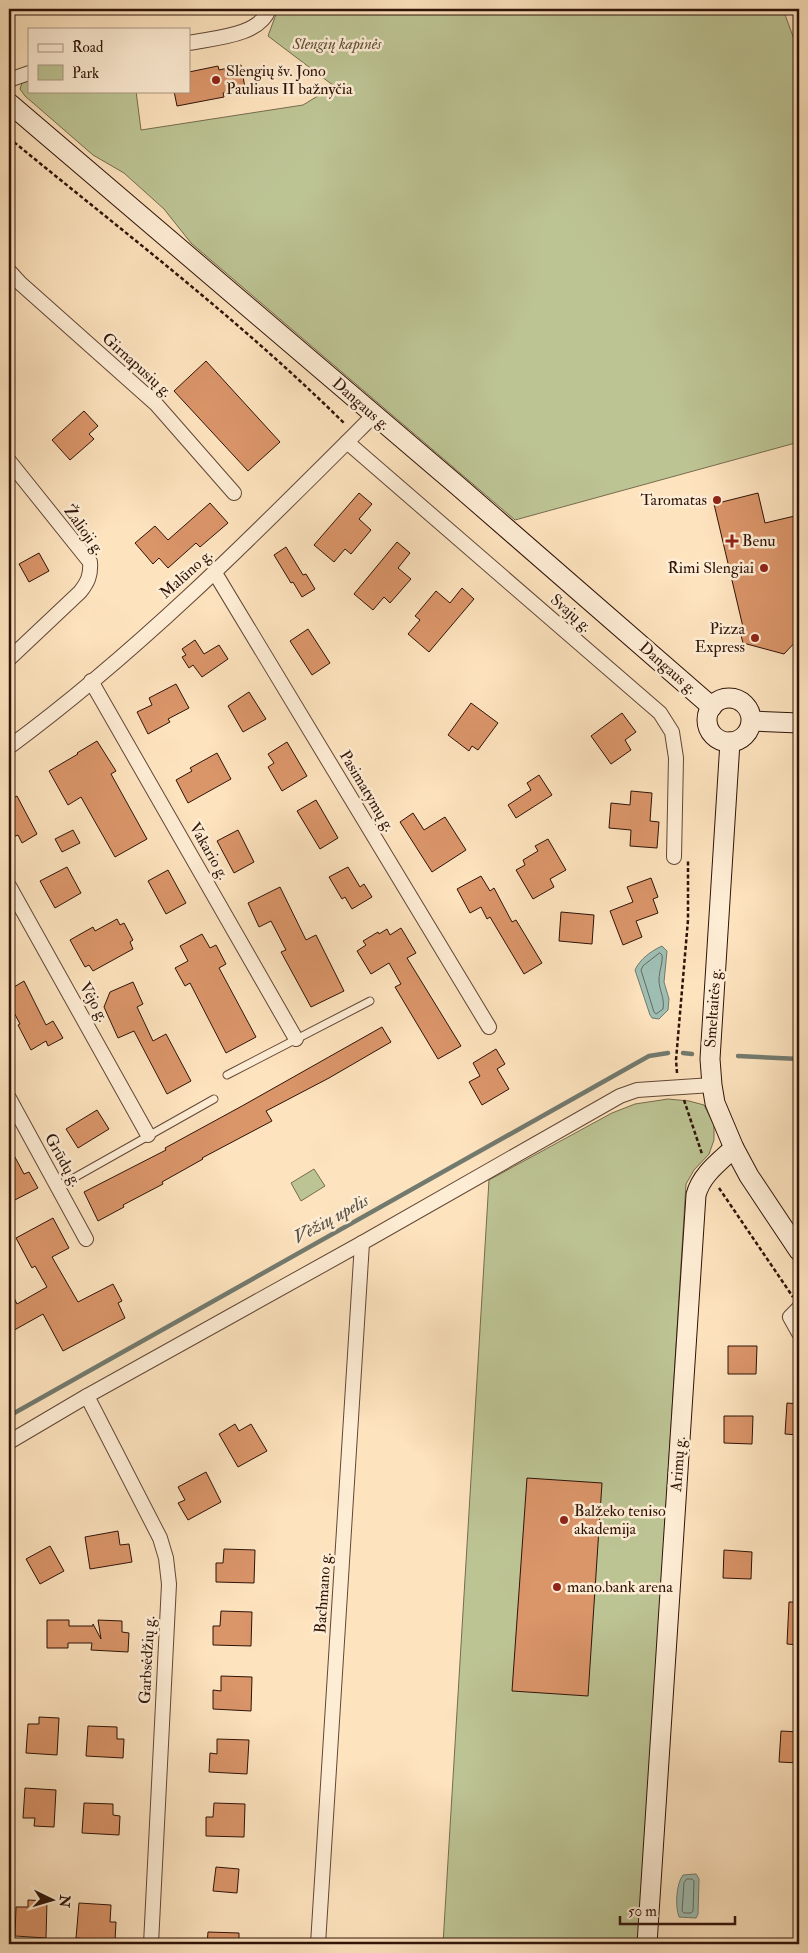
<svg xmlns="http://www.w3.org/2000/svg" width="808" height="1953" font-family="'IM FELL Double Pica',serif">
	<rect width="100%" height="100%" fill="#fde3be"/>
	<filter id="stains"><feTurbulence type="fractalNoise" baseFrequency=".004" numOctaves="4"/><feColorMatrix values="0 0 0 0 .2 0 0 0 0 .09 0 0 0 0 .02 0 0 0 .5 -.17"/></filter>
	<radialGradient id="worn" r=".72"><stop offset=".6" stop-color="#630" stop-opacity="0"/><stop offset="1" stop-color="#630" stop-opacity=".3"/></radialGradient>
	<g fill="#bdc494" stroke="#766c4e">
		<path d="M 278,9 L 783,9 L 799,53 L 799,442 L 515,520 L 191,243 L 164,209 L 124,173 L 93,155 L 25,96 L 20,89 L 22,83 L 29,78 L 29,91 L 136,91 L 141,130 L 303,105 L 334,86 L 268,36 Z"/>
		<path d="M 668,1099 L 689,1101 L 704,1105 L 714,1125 L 714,1140 L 709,1154 L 694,1170 L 686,1184 L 639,1944 L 443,1944 L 489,1180 L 612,1113 L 635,1104 Z"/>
		<path d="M 314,1169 L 325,1186 L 301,1201 L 291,1183 Z"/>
	</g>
	<g fill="#9fbeb3" stroke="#727a6f">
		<path d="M 662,946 L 667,951 L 664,982 L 669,999 L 668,1010 L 659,1019 L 652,1018 L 650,1015 L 635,970 C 640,959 651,951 662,946 Z"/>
		<path d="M 696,1874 L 699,1879 L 698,1914 L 696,1918 L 679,1917 C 675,1906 676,1884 683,1875 Z"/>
	</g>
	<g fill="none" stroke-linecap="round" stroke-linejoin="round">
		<g stroke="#67685e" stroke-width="1">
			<path d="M 660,953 L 662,955 C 663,963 659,971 659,980 C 659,990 665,998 663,1009 L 656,1014 L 654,1012 L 641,970 L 643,966 Z"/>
			<path d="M 687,1879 L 692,1879 L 694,1881 L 693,1911 L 691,1913 L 684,1913 L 682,1911 L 684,1883 Z"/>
		</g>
		<g stroke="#727a6f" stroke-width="4.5">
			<path d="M 683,1053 L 692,1054"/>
			<path d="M 738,1056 L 799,1059"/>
			<path d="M 9,1416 L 649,1056 L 668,1053"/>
		</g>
	</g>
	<g fill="#da9569" stroke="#2f1308">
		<path d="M 241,65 L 245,88 L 223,93 L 224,97 L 177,106 L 174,91 L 189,91 L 189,72 L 218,66 L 219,70 Z"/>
		<path d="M 206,361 L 280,442 L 248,471 L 174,391 Z"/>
		<path d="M 84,411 L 98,426 L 89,434 L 94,439 L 70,460 L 52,440 Z"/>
		<path d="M 359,493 L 372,504 L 359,519 L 371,530 L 351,554 L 345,549 L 334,562 L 314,545 Z"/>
		<path d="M 758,493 L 765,523 L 799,515 L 799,638 L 784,654 L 743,643 L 739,628 L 743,627 L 714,504 Z"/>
		<path d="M 210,503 L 228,523 L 200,547 L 196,543 L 168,568 L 159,558 L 153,564 L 135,543 L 155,526 L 168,540 Z"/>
		<path d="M 397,542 L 410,553 L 398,568 L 411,579 L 390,603 L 384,597 L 373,610 L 354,594 Z"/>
		<path d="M 286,547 L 303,575 L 306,574 L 315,589 L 302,597 L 293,582 L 291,583 L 274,555 Z"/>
		<path d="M 39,553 L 49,571 L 29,582 L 19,564 Z"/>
		<path d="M 462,588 L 474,599 L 429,652 L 408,634 L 420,620 L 415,616 L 436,591 L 450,603 Z"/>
		<path d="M 308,629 L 330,663 L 312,675 L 290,641 Z"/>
		<path d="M 195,640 L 204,654 L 219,645 L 228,659 L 202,677 L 193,665 L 189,668 L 182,657 L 186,655 L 182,649 Z"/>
		<path d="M 176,684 L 189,708 L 168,719 L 170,722 L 148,734 L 137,712 L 152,705 L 149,698 Z"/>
		<path d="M 249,692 L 266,719 L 243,732 L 228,706 Z"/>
		<path d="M 471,703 L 498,723 L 478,750 L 472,746 L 469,751 L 448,735 Z"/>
		<path d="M 622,713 L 636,732 L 625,740 L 631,750 L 611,764 L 591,736 Z"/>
		<path d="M 97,741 L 116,771 L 111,774 L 147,839 L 115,857 L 81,797 L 68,805 L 49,771 L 78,754 L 77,753 Z"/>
		<path d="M 287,742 L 307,776 L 282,791 L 268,767 L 274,763 L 268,754 Z"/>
		<path d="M 217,753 L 231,779 L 188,803 L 176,780 L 192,771 L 190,768 Z"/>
		<path d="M 539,775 L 552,795 L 516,818 L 508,805 L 531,790 L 527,783 Z"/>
		<path d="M 631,791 L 652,793 L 650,821 L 659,822 L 657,848 L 630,846 L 631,830 L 609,828 L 611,803 L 630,805 Z"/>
		<path d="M 17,796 L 37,834 L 22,843 L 18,835 L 13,837 L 9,829 L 9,800 Z"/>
		<path d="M 316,800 L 338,838 L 320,849 L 297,811 Z"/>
		<path d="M 413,813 L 424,830 L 445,817 L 466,850 L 432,872 L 400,822 Z"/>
		<path d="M 73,830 L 80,843 L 62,852 L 55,839 Z"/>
		<path d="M 238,830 L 254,862 L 234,873 L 217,841 Z"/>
		<path d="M 548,839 L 566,870 L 550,879 L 554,887 L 533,899 L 516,870 L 525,865 L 523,860 L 538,851 L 535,846 Z"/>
		<path d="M 67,867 L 81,893 L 55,908 L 40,881 Z"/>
		<path d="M 348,867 L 360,887 L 364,884 L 372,897 L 352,909 L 345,897 L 342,899 L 329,877 Z"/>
		<path d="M 168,870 L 186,903 L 166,914 L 148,881 Z"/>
		<path d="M 481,876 L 490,891 L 494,888 L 512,922 L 516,920 L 542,963 L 524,974 L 490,917 L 487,919 L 481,907 L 470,913 L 457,889 Z"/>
		<path d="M 651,878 L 658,897 L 653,899 L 658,913 L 636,921 L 642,937 L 623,945 L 610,911 L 633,902 L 627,887 Z"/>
		<path d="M 280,887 L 306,940 L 316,935 L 344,991 L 311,1007 L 281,952 L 286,950 L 271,921 L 259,927 L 248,903 Z"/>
		<path d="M 561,912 L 594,915 L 592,944 L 559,941 Z"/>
		<path d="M 117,919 L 120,925 L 124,923 L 133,940 L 130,942 L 133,949 L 93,971 L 89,965 L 85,967 L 70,940 L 93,927 L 95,931 Z"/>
		<path d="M 401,928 L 416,953 L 407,958 L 461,1046 L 438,1059 L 395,987 L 401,984 L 389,963 L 371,974 L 357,951 L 366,945 L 363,941 L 378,932 L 379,934 L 387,929 L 390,935 Z"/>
		<path d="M 202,934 L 210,948 L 216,945 L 226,964 L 219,968 L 256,1037 L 226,1053 L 190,983 L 185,986 L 175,968 L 188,961 L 180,946 Z"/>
		<path d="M 24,981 L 46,1025 L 53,1021 L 63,1038 L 48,1046 L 46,1041 L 31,1050 L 18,1025 L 20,1024 L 9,1003 L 9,990 Z"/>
		<path d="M 133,982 L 143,1004 L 137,1007 L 153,1041 L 166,1034 L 191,1081 L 167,1094 L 134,1031 L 118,1038 L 104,1007 L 110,992 Z"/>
		<path d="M 382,1027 L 391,1042 L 329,1078 L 266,1111 L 272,1121 L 202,1158 L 203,1159 L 162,1182 L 163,1184 L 123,1205 L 124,1207 L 98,1221 L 84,1192 L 166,1150 L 165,1148 L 242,1106 Z"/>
		<path d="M 496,1049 L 505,1064 L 497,1069 L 509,1089 L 482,1105 L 469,1082 L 480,1076 L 473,1063 Z"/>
		<path d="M 97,1110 L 109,1129 L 78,1148 L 66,1129 Z"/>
		<path d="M 9,1146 L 24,1174 L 29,1172 L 38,1188 L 9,1203 Z"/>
		<path d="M 53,1218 L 69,1248 L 52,1257 L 78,1302 L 113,1284 L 122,1301 L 118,1303 L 125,1318 L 63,1351 L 43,1314 L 9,1333 L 9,1288 L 17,1304 L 47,1287 L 35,1266 L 32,1268 L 16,1238 Z"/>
		<path d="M 728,1346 L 757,1346 L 756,1374 L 728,1374 Z"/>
		<path d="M 787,1403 L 799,1404 L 799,1435 L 785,1434 Z"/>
		<path d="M 724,1416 L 753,1416 L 752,1444 L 724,1443 Z"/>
		<path d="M 235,1424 L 239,1431 L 251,1424 L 267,1451 L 238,1467 L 219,1434 Z"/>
		<path d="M 206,1472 L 221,1502 L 188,1520 L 178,1503 L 185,1500 L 178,1487 Z"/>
		<path d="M 527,1478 L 602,1483 L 588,1696 L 512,1691 Z"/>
		<path d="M 118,1531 L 120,1545 L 129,1544 L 132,1562 L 90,1569 L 85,1537 Z"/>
		<path d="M 50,1546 L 64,1571 L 40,1584 L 26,1559 Z"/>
		<path d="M 224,1549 L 255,1550 L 254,1583 L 216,1582 L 216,1563 L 223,1563 Z"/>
		<path d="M 724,1550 L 752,1552 L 751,1579 L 723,1578 Z"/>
		<path d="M 789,1602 L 799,1602 L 799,1645 L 787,1644 Z"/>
		<path d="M 221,1611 L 252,1612 L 251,1646 L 213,1645 L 213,1626 L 220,1626 Z"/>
		<path d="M 47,1620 L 69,1620 L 69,1626 L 93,1626 L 93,1624 L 101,1639 L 98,1620 L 122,1621 L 122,1632 L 129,1633 L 128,1652 L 91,1650 L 92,1643 L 68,1643 L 68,1648 L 47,1648 Z"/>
		<path d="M 221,1676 L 252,1677 L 251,1711 L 213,1709 L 213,1690 L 221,1691 Z"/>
		<path d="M 39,1717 L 59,1718 L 57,1755 L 26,1753 L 28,1724 L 39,1724 Z"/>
		<path d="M 88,1726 L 117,1727 L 117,1739 L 124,1739 L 123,1758 L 86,1756 Z"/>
		<path d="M 781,1731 L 799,1732 L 799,1763 L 779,1762 Z"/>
		<path d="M 217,1739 L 249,1740 L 247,1774 L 209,1772 L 210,1753 L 217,1754 Z"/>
		<path d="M 25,1788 L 56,1790 L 54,1827 L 34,1826 L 35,1818 L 23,1818 Z"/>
		<path d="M 84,1803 L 113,1804 L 113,1815 L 120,1816 L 119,1835 L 82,1833 Z"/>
		<path d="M 214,1803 L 245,1804 L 244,1837 L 206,1836 L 206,1817 L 213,1817 Z"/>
		<path d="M 216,1867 L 239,1869 L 237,1893 L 213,1891 Z"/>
		<path d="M 28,1900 L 47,1901 L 46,1938 L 15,1936 L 16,1907 L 28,1907 Z"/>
		<path d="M 79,1903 L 111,1905 L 110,1922 L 116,1922 L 115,1941 L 76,1938 Z"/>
		<path d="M 208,1932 L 239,1933 L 239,1944 L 207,1944 Z"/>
	</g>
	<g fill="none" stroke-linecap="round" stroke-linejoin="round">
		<defs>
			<g id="service">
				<path d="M 227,1075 L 370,1001"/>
				<path d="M 72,1179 L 214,1099"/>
			</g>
			<g id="minor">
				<path d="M 189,43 C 213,38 260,36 269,9"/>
				<path d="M 9,80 L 29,73"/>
				<path d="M 9,271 L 20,283 L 156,404 L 234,493"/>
				<path d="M 347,442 L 660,713 L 672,732 L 676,758 L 674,857"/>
				<path d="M 9,461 L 90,562 C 91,575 88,582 80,592 L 9,659"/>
				<path d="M 215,573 L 489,1027"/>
				<path d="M 91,681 L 296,1039"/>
				<path d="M 9,747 C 141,650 259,530 374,415"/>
				<path d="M 9,886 L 148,1135"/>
				<path d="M 9,1098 L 86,1239"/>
				<path d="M 799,1308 L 790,1317 L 799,1333"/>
				<path d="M 87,1396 L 160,1538 L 166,1558 L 169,1584 L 151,1944"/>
				<path d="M 9,1442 L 87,1396 L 362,1243 L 620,1096 L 637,1090 L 712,1085"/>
				<path d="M 318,1944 L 362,1243"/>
			</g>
			<g id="secondary">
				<path d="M 9,103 L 458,486 L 712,707"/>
				<circle cx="729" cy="720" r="22"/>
				<path d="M 752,721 L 799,723"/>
				<path d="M 730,742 L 710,1059 L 712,1085 L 715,1103 L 734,1148 L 749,1176 L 799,1251"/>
				<path d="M 647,1944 L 696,1195 C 701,1175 719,1162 734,1148"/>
			</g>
		</defs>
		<use href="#service" stroke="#624736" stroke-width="9"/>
		<use href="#minor" stroke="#624736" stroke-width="16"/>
		<use href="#secondary" stroke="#2f1308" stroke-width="21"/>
		<g stroke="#2f1308" stroke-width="2.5" stroke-dasharray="4 2.5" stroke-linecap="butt">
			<path d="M 9,138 C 122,231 240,320 345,424"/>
			<path d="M 677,1073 L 676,1060 L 688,920 L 688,861"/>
			<path d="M 684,1100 L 702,1154"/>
			<path d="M 719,1188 L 793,1297"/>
		</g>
		<use href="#service" stroke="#feedd5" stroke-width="7"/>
		<use href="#minor" stroke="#feedd5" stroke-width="14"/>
		<use href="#secondary" stroke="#feedd5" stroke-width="19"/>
	</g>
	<g fill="#8f2418" stroke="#feedd5" stroke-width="2">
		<circle cx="216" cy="80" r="5"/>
		<circle cx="717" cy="500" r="5"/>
		<path d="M729.5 533.5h5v5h5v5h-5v5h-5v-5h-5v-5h5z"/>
		<circle cx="764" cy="568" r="5"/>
		<circle cx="755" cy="638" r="5"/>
		<circle cx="564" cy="1520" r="5"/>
		<circle cx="557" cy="1587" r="5"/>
	</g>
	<g text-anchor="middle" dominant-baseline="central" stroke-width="5" stroke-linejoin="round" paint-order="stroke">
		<g font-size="16" font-style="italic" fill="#615139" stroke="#feedd5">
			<text x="337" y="44">Slengių kapinės</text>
		</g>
		<g font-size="16" fill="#2f1308" stroke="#feedd5" text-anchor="start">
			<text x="226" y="71">Slengių šv. Jono<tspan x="226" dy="18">Pauliaus II bažnyčia</tspan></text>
			<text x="707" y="500" text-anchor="end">Taromatas</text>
			<text x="742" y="541">Benu</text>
			<text x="754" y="568" text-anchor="end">Rimi Slengiai</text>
			<text x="745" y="629" text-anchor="end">Pizza<tspan x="745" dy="18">Express</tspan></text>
			<text x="574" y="1511">Balžeko teniso<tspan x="574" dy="18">akademija</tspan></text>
			<text x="567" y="1587">mano.bank arena</text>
		</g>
		<g font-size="16" fill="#2f1308" stroke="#feedd5">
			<text transform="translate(137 365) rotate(42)">Girnapusių g.</text>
			<text transform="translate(361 404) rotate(41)">Dangaus g.</text>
			<text transform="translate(84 530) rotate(54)">Žalioji g.</text>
			<text transform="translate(186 574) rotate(-42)">Malūno g.</text>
			<text transform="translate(571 613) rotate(41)">Svajų g.</text>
			<text transform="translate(668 668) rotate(41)">Dangaus g.</text>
			<text transform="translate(367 791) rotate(59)">Pasimatymų g.</text>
			<text transform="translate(209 851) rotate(60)">Vakario g.</text>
			<text transform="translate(94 1002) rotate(61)">Vėjo g.</text>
			<text transform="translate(713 1008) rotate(-86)">Smeltaitės g.</text>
			<text transform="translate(63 1160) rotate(61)">Grūdų g.</text>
			<text transform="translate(678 1464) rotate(-86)">Arimų g.</text>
			<text transform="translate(323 1593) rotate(-86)">Bachmano g.</text>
			<text transform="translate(147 1660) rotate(-87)">Garbsėdžių g.</text>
		</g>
		<g font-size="18" font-style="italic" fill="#564f44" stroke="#feedd5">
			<text transform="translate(331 1219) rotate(-29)">Vėžių upelis</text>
		</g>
	</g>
	<rect width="808" height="1953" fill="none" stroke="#fde3be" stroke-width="30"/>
	<rect x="10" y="10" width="788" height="1933" fill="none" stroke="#2f1308" stroke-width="2.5"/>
	<rect x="15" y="15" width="778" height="1923" fill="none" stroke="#2f1308"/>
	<rect x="28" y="28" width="162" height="65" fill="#feedd5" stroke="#ab9683"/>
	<rect x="38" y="44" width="25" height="8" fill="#feedd5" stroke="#ab9683"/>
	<text x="72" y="52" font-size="15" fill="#2f1308">Road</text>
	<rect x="38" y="65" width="25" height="15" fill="#bdc494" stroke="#ab9683"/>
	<text x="72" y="78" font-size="15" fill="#2f1308">Park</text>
	<g transform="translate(52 1900) rotate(95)" stroke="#feedd5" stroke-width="4" paint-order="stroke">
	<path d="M0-4L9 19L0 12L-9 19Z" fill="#2f1308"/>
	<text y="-8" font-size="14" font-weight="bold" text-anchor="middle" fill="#2f1308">N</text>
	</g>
	<path d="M620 1916v8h115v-8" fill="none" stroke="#2f1308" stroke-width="2.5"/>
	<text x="628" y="1916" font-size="15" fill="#2f1308" stroke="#feedd5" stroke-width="4" paint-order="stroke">50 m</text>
	<rect width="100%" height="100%" filter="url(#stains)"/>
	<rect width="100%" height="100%" fill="url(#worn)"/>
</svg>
